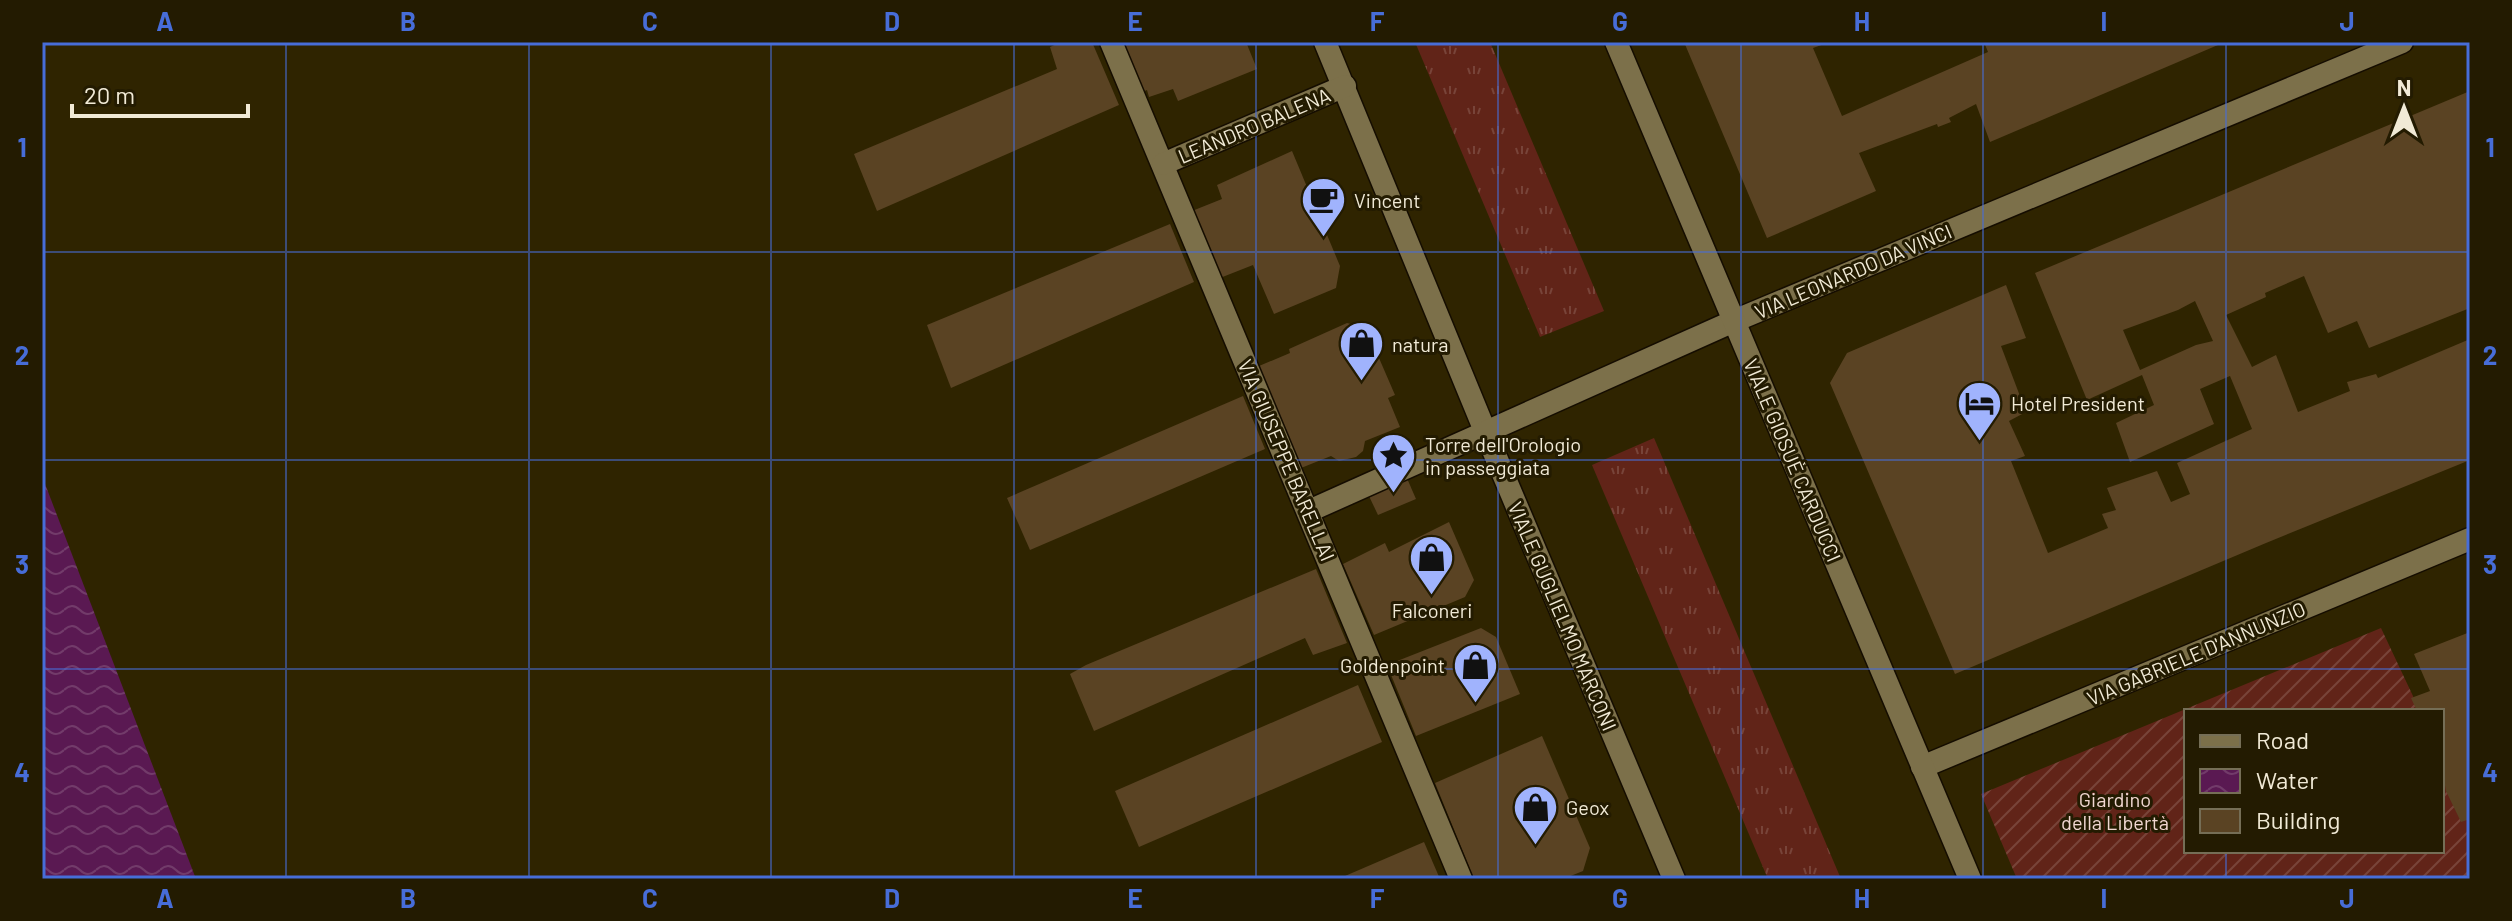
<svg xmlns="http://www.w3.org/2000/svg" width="2512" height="921" font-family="Barlow,sans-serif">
	<defs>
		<pattern id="grass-tufts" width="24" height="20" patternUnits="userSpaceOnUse" patternTransform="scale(2)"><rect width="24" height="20" fill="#612418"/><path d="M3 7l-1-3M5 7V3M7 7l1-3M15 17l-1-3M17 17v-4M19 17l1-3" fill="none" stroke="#784439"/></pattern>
		<pattern id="garden-furrows" width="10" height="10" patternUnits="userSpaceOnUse" patternTransform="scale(2)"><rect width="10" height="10" fill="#612418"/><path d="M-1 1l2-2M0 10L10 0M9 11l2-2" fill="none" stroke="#784439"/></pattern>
		<pattern id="water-waves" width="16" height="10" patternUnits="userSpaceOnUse" patternTransform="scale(2)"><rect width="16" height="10" fill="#5a1952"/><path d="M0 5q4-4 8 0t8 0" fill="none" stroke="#723b6a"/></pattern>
	</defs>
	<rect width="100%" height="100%" fill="#2f2400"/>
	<g fill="url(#grass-tufts)">
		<path d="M 1415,42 L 1490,42 L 1604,311 L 1540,337 Z"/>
		<path d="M 1654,438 L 1841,879 L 1768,879 L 1592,465 Z"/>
	</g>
	<path fill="url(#garden-furrows)" d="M 2381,628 L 2420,711 L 2186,711 L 2186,851 L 2442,851 L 2442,759 L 2470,819 L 2470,879 L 2017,879 L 1981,794 Z"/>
	<path fill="url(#water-waves)" d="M 42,476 L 196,879 L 42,879 Z"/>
	<g fill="#5a4323" fill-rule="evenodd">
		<path d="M 1061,42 L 1092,42 L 1119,105 L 877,211 L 854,154 L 1057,69 L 1050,47 Z"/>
		<path d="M 1119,42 L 1246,42 L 1257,69 L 1178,101 L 1173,89 L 1149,97 L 1147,90 L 1140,93 Z"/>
		<path d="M 1684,42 L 1830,42 L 1813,48 L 1842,116 L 1988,52 L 1984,42 L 2225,42 L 1990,142 L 1976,104 L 1949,118 L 1951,122 L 1938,127 L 1937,124 L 1859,153 L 1876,191 L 1767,238 Z"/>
		<path d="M 2470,91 L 2470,308 L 2369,348 L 2357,321 L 2328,333 L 2304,276 L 2265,293 L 2266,297 L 2226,315 L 2252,367 L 2276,355 L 2298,412 L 2350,391 L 2347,382 L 2376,374 L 2378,378 L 2470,339 L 2470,460 L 2266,543 L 1955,674 L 1830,383 L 1847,353 L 2006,285 L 2026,338 L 2001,346 L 2026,412 L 2009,421 L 2025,456 L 2011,461 L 2048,553 L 2108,528 L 2102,514 L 2116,510 L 2107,488 L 2157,471 L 2171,502 L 2190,494 L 2177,463 L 2252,429 L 2230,376 L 2200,389 L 2214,424 L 2130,462 L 2116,423 L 2154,405 L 2142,375 L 2087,400 L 2035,273 ZM 2195,301 L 2213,341 L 2196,345 L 2140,370 L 2123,330 L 2178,310 Z"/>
		<path d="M 1292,151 L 1340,266 L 1336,288 L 1274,314 L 1253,265 L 1220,278 L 1192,211 L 1222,199 L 1217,185 Z"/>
		<path d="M 1170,224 L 1194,282 L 951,388 L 927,325 Z"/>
		<path d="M 1347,323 L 1366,328 L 1395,395 L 1388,398 L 1400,427 L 1365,441 L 1363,451 L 1356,457 L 1339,461 L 1331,456 L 1301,468 L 1259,366 L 1290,353 L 1289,349 Z"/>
		<path d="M 1243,396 L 1265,449 L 1030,550 L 1007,498 Z"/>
		<path d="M 1406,476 L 1416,499 L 1378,515 L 1368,494 Z"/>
		<path d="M 1449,522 L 1474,580 L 1465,597 L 1374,635 L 1343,564 L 1385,543 L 1389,552 Z"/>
		<path d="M 1316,569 L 1347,643 L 1313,655 L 1305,638 L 1094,731 L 1070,674 L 1086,665 Z"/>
		<path d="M 1481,628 L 1496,637 L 1520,694 L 1416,736 L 1387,665 Z"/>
		<path d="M 2470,632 L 2470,819 L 2461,822 L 2446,791 L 2442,769 L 2442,711 L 2417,711 L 2411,698 L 2430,691 L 2414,654 Z"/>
		<path d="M 1358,685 L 1382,742 L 1139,847 L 1115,791 Z"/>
		<path d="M 1542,736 L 1590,848 L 1583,871 L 1563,879 L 1474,879 L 1435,783 Z"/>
		<path d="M 1424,842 L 1440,879 L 1338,879 Z"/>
	</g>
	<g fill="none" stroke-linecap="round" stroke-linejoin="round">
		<defs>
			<g id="pedestrian">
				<path d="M 1111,42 L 1461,879"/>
				<path d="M 1325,42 L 1485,431 L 1674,879"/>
				<path d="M 1163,164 L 1345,86"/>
				<path d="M 1309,511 L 1734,321"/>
			</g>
			<g id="minor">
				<path d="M 1734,321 L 2402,42"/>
				<path d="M 1922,767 L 2470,539"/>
			</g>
			<path id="tertiary" d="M 1616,42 L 1970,879"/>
		</defs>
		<use href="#pedestrian" stroke="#150d00" stroke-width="25"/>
		<use href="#minor" stroke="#150d00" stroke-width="25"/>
		<use href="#tertiary" stroke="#150d00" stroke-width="25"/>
		<use href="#pedestrian" stroke="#7c704a" stroke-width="22"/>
		<use href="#minor" stroke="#7c704a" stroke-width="22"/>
		<use href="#tertiary" stroke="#7c704a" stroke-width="22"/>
	</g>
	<path fill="none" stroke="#476dd8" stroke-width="2" stroke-opacity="0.55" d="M 286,42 L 286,879M 529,42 L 529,879M 771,42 L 771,879M 1014,42 L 1014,879M 1256,42 L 1256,879M 1498,42 L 1498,879M 1741,42 L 1741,879M 1983,42 L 1983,879M 2226,42 L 2226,711M 42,252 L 2470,252M 42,460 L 2470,460M 42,669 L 2470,669M 2226,851 L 2226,879"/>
	<defs>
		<symbol id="cafe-pin" viewBox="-11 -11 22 30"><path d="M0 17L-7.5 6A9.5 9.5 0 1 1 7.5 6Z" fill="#a0b3fd" stroke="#231b01"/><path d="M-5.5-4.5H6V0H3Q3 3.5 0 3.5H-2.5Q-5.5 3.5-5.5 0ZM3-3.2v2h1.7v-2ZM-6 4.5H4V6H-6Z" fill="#111"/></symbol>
		<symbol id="shop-pin" viewBox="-11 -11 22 30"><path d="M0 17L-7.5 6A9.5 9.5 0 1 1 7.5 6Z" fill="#a0b3fd" stroke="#231b01"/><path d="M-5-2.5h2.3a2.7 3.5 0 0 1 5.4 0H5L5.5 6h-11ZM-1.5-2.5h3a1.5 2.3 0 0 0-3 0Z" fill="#111"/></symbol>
		<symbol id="hotel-pin" viewBox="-11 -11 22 30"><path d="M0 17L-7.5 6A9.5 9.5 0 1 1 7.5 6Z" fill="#a0b3fd" stroke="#231b01"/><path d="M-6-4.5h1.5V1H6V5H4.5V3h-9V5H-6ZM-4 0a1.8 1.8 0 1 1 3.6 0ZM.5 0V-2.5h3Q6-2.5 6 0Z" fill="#111"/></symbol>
		<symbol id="sight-pin" viewBox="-11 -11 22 30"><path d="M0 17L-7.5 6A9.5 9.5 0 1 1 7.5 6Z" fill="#a0b3fd" stroke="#231b01"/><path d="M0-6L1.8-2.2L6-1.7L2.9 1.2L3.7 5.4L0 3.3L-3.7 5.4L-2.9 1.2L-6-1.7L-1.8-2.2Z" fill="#111"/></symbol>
	</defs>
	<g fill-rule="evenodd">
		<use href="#cafe-pin" x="1298" y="174" width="51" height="69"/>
		<use href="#shop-pin" x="1336" y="318" width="51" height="69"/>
		<use href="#hotel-pin" x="1954" y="378" width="51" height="69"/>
		<use href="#sight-pin" x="1368" y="430" width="51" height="69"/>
		<use href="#shop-pin" x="1406" y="532" width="51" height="69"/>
		<use href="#shop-pin" x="1450" y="640" width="51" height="69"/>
		<use href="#shop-pin" x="1510" y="782" width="51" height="69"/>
	</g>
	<g text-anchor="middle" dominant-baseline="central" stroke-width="6" stroke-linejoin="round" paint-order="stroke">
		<g font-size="20" fill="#f1ead6" stroke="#231b01">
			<text transform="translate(1254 125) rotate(-23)">LEANDRO BALENA</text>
			<text transform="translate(1853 271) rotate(-23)">VIA LEONARDO DA VINCI</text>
			<text transform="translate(1287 460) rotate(67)">VIA GIUSEPPE BARELLAI</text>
			<text transform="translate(1793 460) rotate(67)">VIALE GIOSUÈ CARDUCCI</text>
			<text transform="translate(1563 616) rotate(67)">VIALE GUGLIELMO MARCONI</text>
			<text transform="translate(2196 653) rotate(-23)">VIA GABRIELE D'ANNUNZIO</text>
		</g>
		<g font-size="20" fill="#f1ead6" stroke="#231b01" text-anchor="start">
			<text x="1354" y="200">Vincent</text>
			<text x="1392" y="344">natura</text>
			<text x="2011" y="403">Hotel President</text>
			<text x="1425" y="444">Torre dell'Orologio<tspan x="1425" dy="23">in passeggiata</tspan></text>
			<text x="1432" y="610" text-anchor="middle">Falconeri</text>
			<text x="1445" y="665" text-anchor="end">Goldenpoint</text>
			<text x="1566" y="807">Geox</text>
		</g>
		<g font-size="20" fill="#f1d7d1" stroke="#231b01">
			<text x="2115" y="799">Giardino<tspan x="2115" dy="23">della Libertà</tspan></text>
		</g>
	</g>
	<rect width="2512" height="921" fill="none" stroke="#231b01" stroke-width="88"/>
	<rect x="2184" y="709" width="260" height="144" fill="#231b01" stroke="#756e56" stroke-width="2"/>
	<rect x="2200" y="735" width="40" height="12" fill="#7c704a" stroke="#756e56" stroke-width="2"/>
	<text x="2256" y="749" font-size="24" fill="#f1ead6">Road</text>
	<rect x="2200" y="769" width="40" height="24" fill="url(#water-waves)" stroke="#756e56" stroke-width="2"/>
	<text x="2256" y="789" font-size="24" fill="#f1ead6">Water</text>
	<rect x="2200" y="809" width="40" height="24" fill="#5a4323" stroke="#756e56" stroke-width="2"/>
	<text x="2256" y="829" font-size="24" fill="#f1ead6">Building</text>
	<g transform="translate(2404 108)" stroke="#231b01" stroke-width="6" paint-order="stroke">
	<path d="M0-6L14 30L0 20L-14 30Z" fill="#f1ead6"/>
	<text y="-12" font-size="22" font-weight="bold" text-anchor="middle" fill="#f1ead6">N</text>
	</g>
	<path d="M72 104v12h176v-12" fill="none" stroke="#f1ead6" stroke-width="4"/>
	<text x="84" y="104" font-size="24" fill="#f1ead6" stroke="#231b01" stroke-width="6" paint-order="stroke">20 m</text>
	<rect x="44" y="44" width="2424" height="833" fill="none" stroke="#476dd8" stroke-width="3"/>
	<g font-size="26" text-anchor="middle" font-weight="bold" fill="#476dd8">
		<text x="165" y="31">A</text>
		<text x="408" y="31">B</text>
		<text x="650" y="31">C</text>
		<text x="892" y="31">D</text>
		<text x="1135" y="31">E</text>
		<text x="1377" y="31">F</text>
		<text x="1620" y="31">G</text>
		<text x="1862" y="31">H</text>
		<text x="2104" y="31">I</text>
		<text x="2347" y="31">J</text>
		<text x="22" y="157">1</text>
		<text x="2490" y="157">1</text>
		<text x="22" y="365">2</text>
		<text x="2490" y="365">2</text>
		<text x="22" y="574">3</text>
		<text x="2490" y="574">3</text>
		<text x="22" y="782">4</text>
		<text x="2490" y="782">4</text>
		<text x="165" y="908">A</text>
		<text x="408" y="908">B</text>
		<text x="650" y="908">C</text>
		<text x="892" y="908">D</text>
		<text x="1135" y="908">E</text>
		<text x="1377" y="908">F</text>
		<text x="1620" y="908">G</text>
		<text x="1862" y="908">H</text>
		<text x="2104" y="908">I</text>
		<text x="2347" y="908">J</text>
	</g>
</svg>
